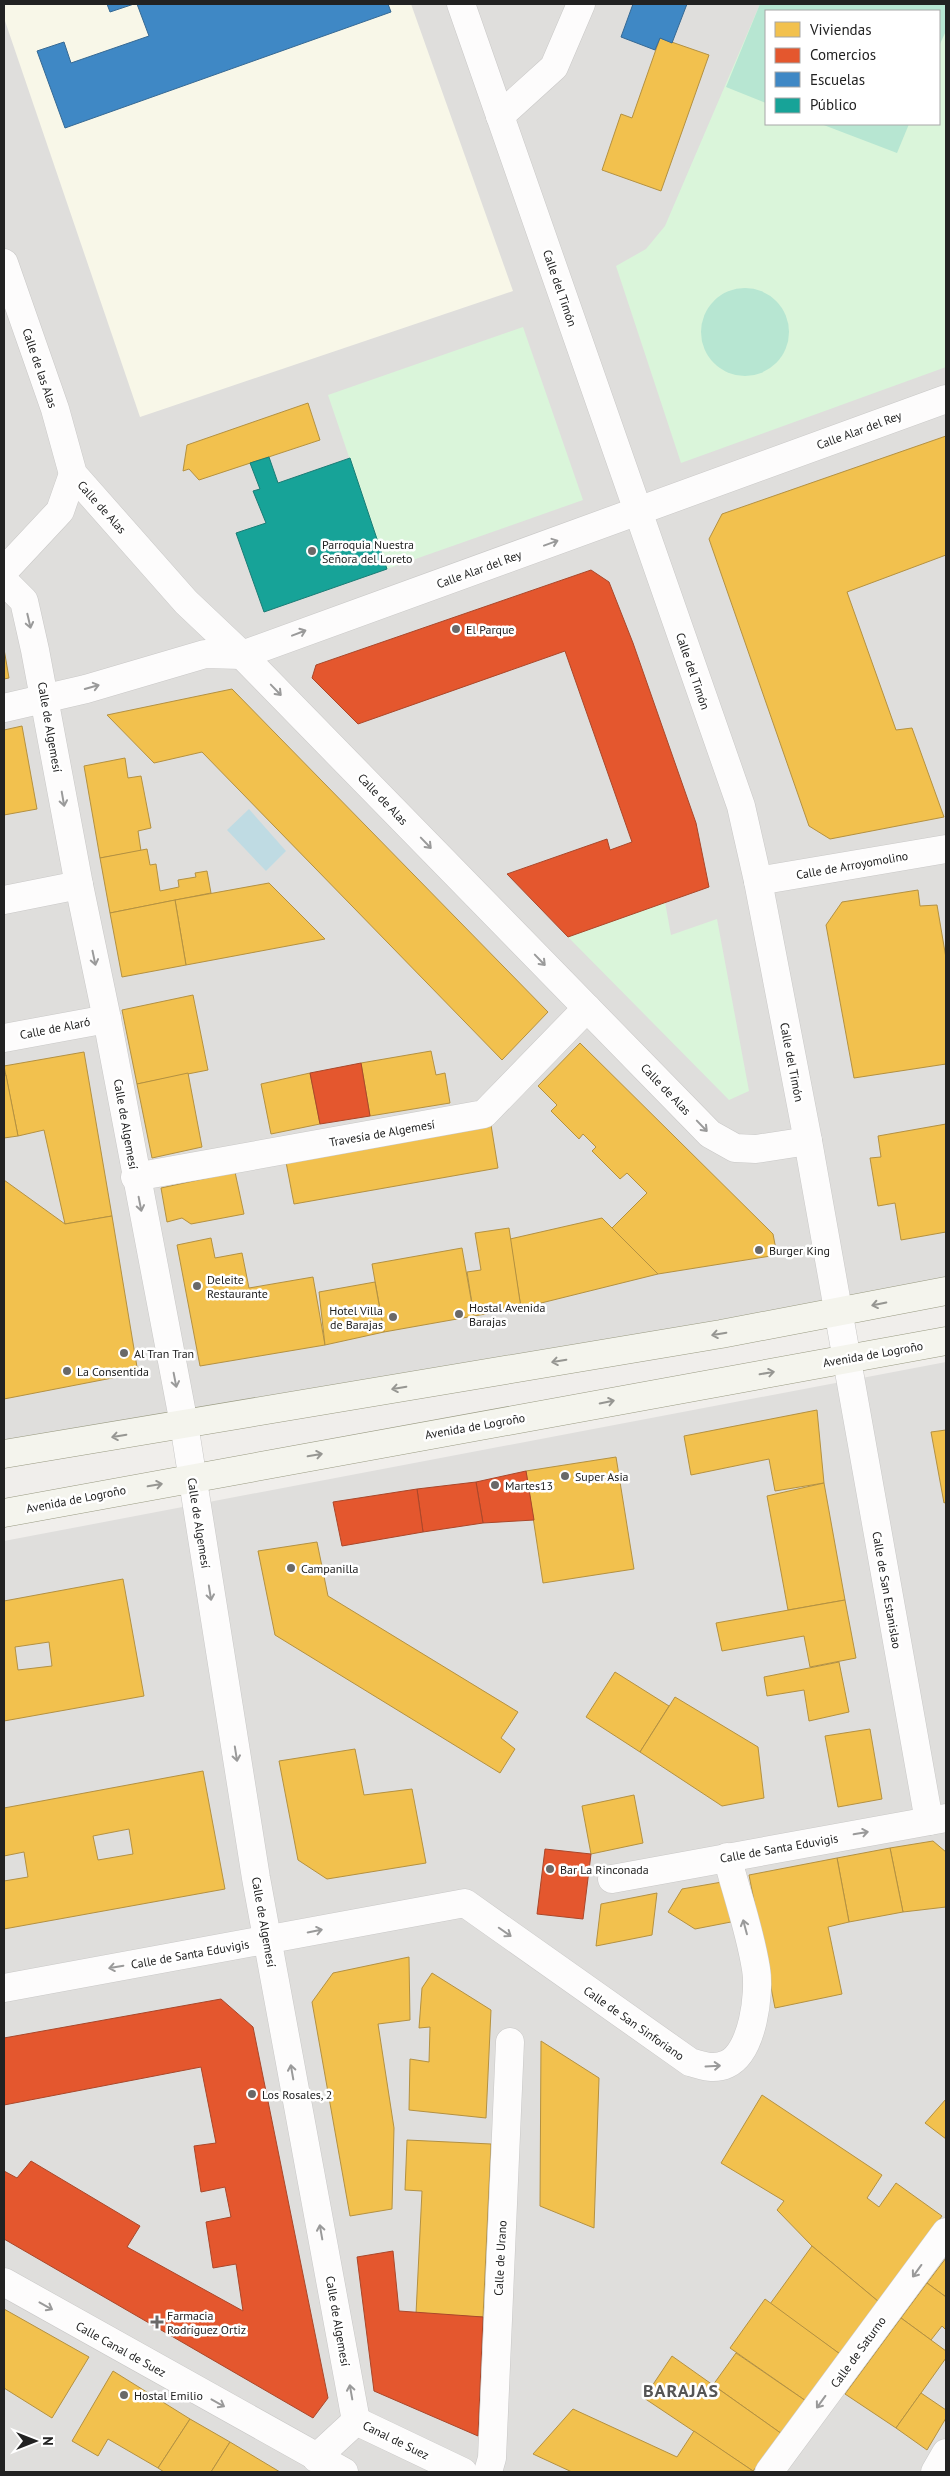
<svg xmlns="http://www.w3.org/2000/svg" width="950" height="2476" font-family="'PT Sans',sans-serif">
	<rect width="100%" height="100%" fill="#f0eeeb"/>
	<g fill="#dfdedc" fill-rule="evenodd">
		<path d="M 4,4 L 946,4 L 946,1292 L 4,1455 ZM 766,11 L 939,11 L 939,124 L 766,124 Z"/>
		<path d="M 946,1362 L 946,2472 L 4,2472 L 4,1541 Z"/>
	</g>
	<path fill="#f8f7e8" d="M 4,4 L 411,4 L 513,291 L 140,417 L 4,18 Z"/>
	<g fill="#daf5da" fill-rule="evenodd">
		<path d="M 760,4 L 946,4 L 946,367 L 681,463 L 616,266 L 646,249 L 665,226 ZM 766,11 L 939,11 L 939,124 L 766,124 Z"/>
		<path d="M 523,327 L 583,500 L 387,569 L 328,395 Z"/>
		<path d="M 665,902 L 671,935 L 717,919 L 749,1091 L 729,1100 L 568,937 Z"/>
	</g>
	<g fill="#b7e6d2">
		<path d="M 760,4 L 946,4 L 946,31 L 939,46 L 939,11 L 766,11 L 766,103 L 726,87 Z"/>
		<path d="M 821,124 L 909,124 L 897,153 Z"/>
		<circle cx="745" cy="332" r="44"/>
	</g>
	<path fill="#bfdbe3" d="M 249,809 L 286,851 L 266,871 L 227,830 Z"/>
	<g fill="#f2c14e" stroke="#b49141" fill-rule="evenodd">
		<path d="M 660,38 L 709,55 L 661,191 L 602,170 L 621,114 L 632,118 Z"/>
		<path d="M 308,403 L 320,440 L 199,480 L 189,469 L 183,471 L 187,445 Z"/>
		<path d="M 946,436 L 946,555 L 847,592 L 896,730 L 912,728 L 944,817 L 830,839 L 809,826 L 709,539 L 722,514 Z"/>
		<path d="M 4,649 L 9,678 L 4,679 Z"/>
		<path d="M 232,689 L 548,1012 L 502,1060 L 202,752 L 154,763 L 107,715 Z"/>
		<path d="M 22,726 L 37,809 L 4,815 L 4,730 Z"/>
		<path d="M 125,758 L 128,778 L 141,776 L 151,828 L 138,831 L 141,851 L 100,858 L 84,766 Z"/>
		<path d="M 147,849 L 150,865 L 156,864 L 160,891 L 179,887 L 178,880 L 196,877 L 195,873 L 207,871 L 211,893 L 110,913 L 100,858 Z"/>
		<path d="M 269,883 L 325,939 L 186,965 L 175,900 Z"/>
		<path d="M 918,890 L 920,906 L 937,905 L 946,958 L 946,1064 L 854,1078 L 826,925 L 842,902 Z"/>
		<path d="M 175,900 L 186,965 L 122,977 L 110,913 Z"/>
		<path d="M 193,995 L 208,1070 L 137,1084 L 122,1010 Z"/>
		<path d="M 580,1043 L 773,1234 L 777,1255 L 658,1274 L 612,1228 L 647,1193 L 627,1173 L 620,1179 L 592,1151 L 596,1147 L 583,1134 L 579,1139 L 551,1111 L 557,1105 L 538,1086 Z"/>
		<path d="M 431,1051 L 436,1075 L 445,1073 L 450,1103 L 370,1116 L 361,1063 Z"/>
		<path d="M 84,1052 L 112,1216 L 65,1224 L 44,1130 L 18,1136 L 4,1066 Z"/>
		<path d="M 188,1073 L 202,1147 L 152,1158 L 137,1084 Z"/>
		<path d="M 310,1073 L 320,1124 L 271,1134 L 261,1084 Z"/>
		<path d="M 4,1075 L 6,1075 L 18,1136 L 4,1138 Z"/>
		<path d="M 946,1124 L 946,1232 L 901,1240 L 895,1203 L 878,1206 L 870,1158 L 881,1157 L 878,1136 Z"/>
		<path d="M 491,1125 L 498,1168 L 294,1204 L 286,1162 Z"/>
		<path d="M 235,1172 L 244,1214 L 191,1224 L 182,1218 L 167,1222 L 161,1188 Z"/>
		<path d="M 4,1180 L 65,1224 L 112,1216 L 138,1373 L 4,1399 Z"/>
		<path d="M 602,1218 L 658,1274 L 521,1308 L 510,1239 Z"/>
		<path d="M 509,1228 L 521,1308 L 474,1316 L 467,1272 L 481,1270 L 475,1233 Z"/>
		<path d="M 211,1238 L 215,1258 L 242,1253 L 249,1288 L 313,1277 L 325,1345 L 200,1366 L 177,1245 Z"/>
		<path d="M 462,1248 L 474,1316 L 384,1332 L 372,1264 Z"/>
		<path d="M 375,1282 L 384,1332 L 325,1345 L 319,1292 Z"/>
		<path d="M 817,1410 L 824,1483 L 775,1491 L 769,1459 L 691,1475 L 684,1436 Z"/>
		<path d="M 946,1430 L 946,1502 L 944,1503 L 931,1432 Z"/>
		<path d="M 616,1457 L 634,1569 L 543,1583 L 526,1471 Z"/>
		<path d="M 824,1483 L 845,1600 L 788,1610 L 767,1496 Z"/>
		<path d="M 317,1542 L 328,1596 L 518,1712 L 501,1738 L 515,1749 L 500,1773 L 275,1635 L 258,1551 Z"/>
		<path d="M 123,1579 L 144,1696 L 4,1721 L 4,1601 ZM 49,1642 L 52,1666 L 18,1670 L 15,1647 Z"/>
		<path d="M 845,1600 L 856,1658 L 810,1667 L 804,1636 L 722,1651 L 716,1623 Z"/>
		<path d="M 839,1662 L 849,1712 L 809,1721 L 804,1690 L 767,1696 L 764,1677 Z"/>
		<path d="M 615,1672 L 669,1706 L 640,1752 L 586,1717 Z"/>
		<path d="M 675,1697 L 758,1747 L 764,1798 L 722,1806 L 640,1752 Z"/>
		<path d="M 870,1729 L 882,1799 L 838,1807 L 825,1736 Z"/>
		<path d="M 355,1749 L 364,1795 L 412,1789 L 426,1863 L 327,1879 L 298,1860 L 279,1761 Z"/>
		<path d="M 203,1771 L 225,1889 L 4,1929 L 4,1881 L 28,1877 L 24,1852 L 4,1856 L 4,1808 ZM 129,1829 L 133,1854 L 98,1860 L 93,1836 Z"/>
		<path d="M 634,1795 L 643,1843 L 591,1854 L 582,1806 Z"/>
		<path d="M 933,1841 L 946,1852 L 946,1907 L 903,1912 L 890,1848 Z"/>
		<path d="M 890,1848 L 903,1912 L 849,1922 L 837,1858 Z"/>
		<path d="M 837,1858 L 849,1922 L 828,1927 L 842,1994 L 775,2008 L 749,1875 Z"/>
		<path d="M 722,1882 L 731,1922 L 695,1929 L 668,1912 L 682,1889 Z"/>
		<path d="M 657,1893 L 652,1935 L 596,1946 L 601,1904 Z"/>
		<path d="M 409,1957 L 410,2020 L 378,2024 L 394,2128 L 392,2209 L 350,2216 L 312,2002 L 333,1973 Z"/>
		<path d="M 432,1973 L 491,2010 L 486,2118 L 409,2110 L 410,2059 L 429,2062 L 430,2027 L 419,2028 L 422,1988 Z"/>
		<path d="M 541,2041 L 599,2078 L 594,2228 L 540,2206 Z"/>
		<path d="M 762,2095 L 882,2175 L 867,2198 L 879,2207 L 896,2183 L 942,2216 L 879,2302 L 812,2246 L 777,2210 L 784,2201 L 721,2163 Z"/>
		<path d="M 946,2099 L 946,2139 L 925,2123 Z"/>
		<path d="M 407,2140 L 491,2144 L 483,2317 L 416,2314 L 422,2191 L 405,2190 Z"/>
		<path d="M 812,2246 L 879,2302 L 840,2354 L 770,2304 Z"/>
		<path d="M 946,2258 L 946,2297 L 927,2283 Z"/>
		<path d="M 927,2283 L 946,2297 L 946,2330 L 942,2326 L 931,2340 L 901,2318 Z"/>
		<path d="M 765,2299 L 840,2354 L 806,2401 L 730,2348 Z"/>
		<path d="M 4,2309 L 89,2357 L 52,2418 L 4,2388 Z"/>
		<path d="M 901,2318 L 946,2351 L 946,2358 L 896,2428 L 845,2394 Z"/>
		<path d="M 736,2353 L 806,2401 L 782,2434 L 713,2385 Z"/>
		<path d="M 672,2356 L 782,2434 L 753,2471 L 644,2398 Z"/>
		<path d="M 113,2371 L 190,2419 L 158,2468 L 108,2439 L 98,2456 L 72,2441 Z"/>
		<path d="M 921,2393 L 946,2410 L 946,2418 L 927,2450 L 896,2428 Z"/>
		<path d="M 573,2409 L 677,2457 L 694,2431 L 753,2471 L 572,2472 L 533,2454 Z"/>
		<path d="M 190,2419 L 230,2442 L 211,2472 L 164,2472 L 158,2468 Z"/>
		<path d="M 230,2442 L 280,2472 L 211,2472 Z"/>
	</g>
	<g fill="#e4572e" stroke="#aa472a">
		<path d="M 591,570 L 609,582 L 633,643 L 696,823 L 709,887 L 568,937 L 507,874 L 607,839 L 610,850 L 632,842 L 565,651 L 358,724 L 312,678 L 316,665 Z"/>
		<path d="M 361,1063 L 370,1116 L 320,1124 L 310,1073 Z"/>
		<path d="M 526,1471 L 534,1520 L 483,1523 L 476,1482 Z"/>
		<path d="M 476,1482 L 483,1523 L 423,1532 L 417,1489 Z"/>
		<path d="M 417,1489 L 423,1532 L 342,1546 L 333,1502 Z"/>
		<path d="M 545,1849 L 591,1854 L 583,1919 L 537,1914 Z"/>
		<path d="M 221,1999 L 253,2027 L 328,2398 L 313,2418 L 4,2239 L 4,2171 L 17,2178 L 31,2161 L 140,2226 L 127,2247 L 243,2311 L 236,2264 L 213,2268 L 206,2222 L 231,2217 L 225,2187 L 201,2192 L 194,2146 L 216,2143 L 201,2067 L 4,2105 L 4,2038 Z"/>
		<path d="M 393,2251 L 399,2311 L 483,2317 L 478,2436 L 374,2391 L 357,2257 Z"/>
	</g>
	<g fill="#3f88c5" stroke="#366994">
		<path d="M 107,4 L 134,4 L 110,12 Z"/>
		<path d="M 137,4 L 388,4 L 391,12 L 65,128 L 37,51 L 64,42 L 71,63 L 149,36 Z"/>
		<path d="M 633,4 L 687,4 L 672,43 L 660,38 L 655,50 L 621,37 Z"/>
	</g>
	<path fill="#17a398" stroke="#1a7c75" d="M 269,457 L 278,483 L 350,458 L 387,569 L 264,612 L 236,533 L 266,523 L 253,491 L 260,489 L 250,463 Z"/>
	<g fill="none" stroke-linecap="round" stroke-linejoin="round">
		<defs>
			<path id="pedestrian" d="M 135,1177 L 484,1114 L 587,1008"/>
			<g id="minor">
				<path d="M 461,4 L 741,806 L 758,881 L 808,1141 L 929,1821"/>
				<path d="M 500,116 L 554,67 L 581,4"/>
				<path d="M 4,263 L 55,409 L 73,474 L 186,602 L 242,655 L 710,1134 L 735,1148 L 756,1149 L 808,1141"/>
				<path d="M 4,571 L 60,511 L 73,474"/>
				<path d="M 4,581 L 24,601 L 35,650 L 79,885 L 107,1019 L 184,1424 L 256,1878 L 356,2421 L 316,2458"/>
				<path d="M 4,708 L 86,689 L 205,654 L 242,655 L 946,399"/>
				<path d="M 758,881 L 946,849"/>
				<path d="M 4,900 L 79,885"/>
				<path d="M 4,1038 L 107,1019"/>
				<path d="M 612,1879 L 946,1818"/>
				<path d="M 4,1988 L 465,1903 L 690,2062 C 703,2066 714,2070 727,2064 C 753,2052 760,1993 756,1969 C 750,1931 737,1894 727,1857"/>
				<path d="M 4,2282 L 344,2472"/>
				<path d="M 356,2421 L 463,2472"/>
				<path d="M 488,2472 L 492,2458 L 510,2042"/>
				<path d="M 769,2472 L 946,2232"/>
				<path d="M 935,2472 L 946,2453"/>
			</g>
			<g id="secondary">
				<path d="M 4,1454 L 721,1334 L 946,1291"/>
				<path d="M 4,1513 L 946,1341"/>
			</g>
		</defs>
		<use href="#pedestrian" stroke="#c9c8c7" stroke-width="29"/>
		<use href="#minor" stroke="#c9c8c7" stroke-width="29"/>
		<use href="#secondary" stroke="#999a82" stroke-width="29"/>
		<use href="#pedestrian" stroke="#fdfcfc" stroke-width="28"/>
		<use href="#minor" stroke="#fdfcfc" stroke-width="28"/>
		<use href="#secondary" stroke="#f4f4ed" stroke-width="28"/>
	</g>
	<defs><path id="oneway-shaft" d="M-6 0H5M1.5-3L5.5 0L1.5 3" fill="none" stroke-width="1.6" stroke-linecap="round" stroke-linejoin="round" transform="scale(1.25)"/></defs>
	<g stroke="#9a9a9a">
		<use href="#oneway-shaft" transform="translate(551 543) rotate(-20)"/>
		<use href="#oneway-shaft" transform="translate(29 621) rotate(77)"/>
		<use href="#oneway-shaft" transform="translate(299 633) rotate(-21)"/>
		<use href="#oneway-shaft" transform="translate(92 687) rotate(-16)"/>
		<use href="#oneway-shaft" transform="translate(276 690) rotate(46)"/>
		<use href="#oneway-shaft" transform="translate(63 799) rotate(80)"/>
		<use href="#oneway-shaft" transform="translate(426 843) rotate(46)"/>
		<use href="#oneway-shaft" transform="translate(94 958) rotate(78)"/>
		<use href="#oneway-shaft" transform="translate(540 960) rotate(46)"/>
		<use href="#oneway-shaft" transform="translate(702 1126) rotate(46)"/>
		<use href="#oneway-shaft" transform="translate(140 1204) rotate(79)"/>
		<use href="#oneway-shaft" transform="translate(175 1380) rotate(79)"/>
		<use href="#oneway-shaft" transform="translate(210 1593) rotate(81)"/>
		<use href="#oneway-shaft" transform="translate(236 1754) rotate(81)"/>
		<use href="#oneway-shaft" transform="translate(861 1833) rotate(-10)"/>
		<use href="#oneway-shaft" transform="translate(745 1927) rotate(-105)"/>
		<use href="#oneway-shaft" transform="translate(315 1931) rotate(-11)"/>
		<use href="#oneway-shaft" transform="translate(505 1932) rotate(35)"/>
		<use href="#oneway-shaft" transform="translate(116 1967) rotate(170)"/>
		<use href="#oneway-shaft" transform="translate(713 2066) rotate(-3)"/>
		<use href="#oneway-shaft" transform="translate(292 2072) rotate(-100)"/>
		<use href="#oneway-shaft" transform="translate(321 2232) rotate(-100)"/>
		<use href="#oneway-shaft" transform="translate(917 2271) rotate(126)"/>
		<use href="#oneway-shaft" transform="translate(46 2306) rotate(29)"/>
		<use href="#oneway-shaft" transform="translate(351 2392) rotate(-100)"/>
		<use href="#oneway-shaft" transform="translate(821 2402) rotate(126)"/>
		<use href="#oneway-shaft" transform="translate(218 2403) rotate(29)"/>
	</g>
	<g stroke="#969692">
		<use href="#oneway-shaft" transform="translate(879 1304) rotate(168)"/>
		<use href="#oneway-shaft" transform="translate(719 1334) rotate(170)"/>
		<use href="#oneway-shaft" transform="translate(559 1361) rotate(170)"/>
		<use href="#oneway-shaft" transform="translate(767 1373) rotate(-10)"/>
		<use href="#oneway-shaft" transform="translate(399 1388) rotate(170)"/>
		<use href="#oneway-shaft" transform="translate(607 1402) rotate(-11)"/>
		<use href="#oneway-shaft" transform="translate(119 1436) rotate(170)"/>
		<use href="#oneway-shaft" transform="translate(315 1455) rotate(-10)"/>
		<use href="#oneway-shaft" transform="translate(155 1485) rotate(-10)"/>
	</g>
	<g fill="#6a6968" stroke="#fff" stroke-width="2">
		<circle cx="312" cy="551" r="5"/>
		<circle cx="456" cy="629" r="5"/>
		<circle cx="759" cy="1250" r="5"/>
		<circle cx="197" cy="1286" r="5"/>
		<circle cx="459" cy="1314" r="5"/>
		<circle cx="393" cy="1317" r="5"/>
		<circle cx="124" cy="1353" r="5"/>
		<circle cx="67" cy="1371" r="5"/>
		<circle cx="565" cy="1476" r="5"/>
		<circle cx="495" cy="1485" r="5"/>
		<circle cx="291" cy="1568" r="5"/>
		<circle cx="550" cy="1869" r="5"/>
		<circle cx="252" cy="2094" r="5"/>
		<path d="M154.5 2314.5h5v5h5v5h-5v5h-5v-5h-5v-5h5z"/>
		<circle cx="124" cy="2395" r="5"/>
	</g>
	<g text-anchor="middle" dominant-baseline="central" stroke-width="5" stroke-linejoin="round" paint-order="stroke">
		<g font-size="12" fill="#222" stroke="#fff">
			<text transform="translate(560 288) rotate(71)">Calle del Timón</text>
			<text transform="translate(40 368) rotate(71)">Calle de las Alas</text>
			<text transform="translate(859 430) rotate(-20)">Calle Alar del Rey</text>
			<text transform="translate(102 507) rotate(48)">Calle de Alas</text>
			<text transform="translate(479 569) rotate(-20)">Calle Alar del Rey</text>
			<text transform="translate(693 671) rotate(71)">Calle del Timón</text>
			<text transform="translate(50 727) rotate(80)">Calle de Algemesí</text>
			<text transform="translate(383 799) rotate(46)">Calle de Alas</text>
			<text transform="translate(852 865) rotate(-10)">Calle de Arroyomolino</text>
			<text transform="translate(55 1028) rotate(-11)">Calle de Alaró</text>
			<text transform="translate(792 1062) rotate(79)">Calle del Timón</text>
			<text transform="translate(666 1089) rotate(46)">Calle de Alas</text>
			<text transform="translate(126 1124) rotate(80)">Calle de Algemesí</text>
			<text transform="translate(382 1133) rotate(-10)">Travesía de Algemesí</text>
			<text transform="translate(873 1354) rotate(-10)">Avenida de Logroño</text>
			<text transform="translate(475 1426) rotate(-10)">Avenida de Logroño</text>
			<text transform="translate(76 1499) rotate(-11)">Avenida de Logroño</text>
			<text transform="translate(199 1523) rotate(81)">Calle de Algemesí</text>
			<text transform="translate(887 1590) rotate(80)">Calle de San Estanislao</text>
			<text transform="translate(779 1848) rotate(-10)">Calle de Santa Eduvigis</text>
			<text transform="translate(264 1922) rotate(80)">Calle de Algemesí</text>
			<text transform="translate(190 1954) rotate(-10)">Calle de Santa Eduvigis</text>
			<text transform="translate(634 2023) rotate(35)">Calle de San Sinforiano</text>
			<text transform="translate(500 2258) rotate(-87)">Calle de Urano</text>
			<text transform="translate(338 2321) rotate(80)">Calle de Algemesí</text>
			<text transform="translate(121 2349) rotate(29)">Calle Canal de Suez</text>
			<text transform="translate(858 2352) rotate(-54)">Calle de Saturno</text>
			<text transform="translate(396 2440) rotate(26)">Canal de Suez</text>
		</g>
		<g font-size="12" fill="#222" stroke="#fff" text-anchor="start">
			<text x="322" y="544">Parroquia Nuestra<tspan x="322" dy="14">Señora del Loreto</tspan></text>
			<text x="466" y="629">El Parque</text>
			<text x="769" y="1250">Burger King</text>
			<text x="207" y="1279">Deleite<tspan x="207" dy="14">Restaurante</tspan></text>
			<text x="469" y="1307">Hostal Avenida<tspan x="469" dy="14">Barajas</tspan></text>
			<text x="383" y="1310" text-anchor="end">Hotel Villa<tspan x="383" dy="14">de Barajas</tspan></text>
			<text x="134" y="1353">Al Tran Tran</text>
			<text x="77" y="1371">La Consentida</text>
			<text x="575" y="1476">Super Asia</text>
			<text x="505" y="1485">Martes13</text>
			<text x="301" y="1568">Campanilla</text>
			<text x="560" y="1869">Bar La Rinconada</text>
			<text x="262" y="2094">Los Rosales, 2</text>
			<text x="167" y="2315">Farmacia<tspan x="167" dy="14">Rodríguez Ortiz</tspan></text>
			<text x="134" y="2395">Hostal Emilio</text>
		</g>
		<g font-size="18" font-weight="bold" letter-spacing="1" fill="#555" stroke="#fff">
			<text x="681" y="2390">BARAJAS</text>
		</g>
	</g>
	<rect width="950" height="2476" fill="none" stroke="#222222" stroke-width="10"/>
	<rect x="765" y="10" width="175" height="115" fill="#ffffff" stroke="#a7a7a7"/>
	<rect x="775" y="22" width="25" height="15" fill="#f2c14e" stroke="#a7a7a7"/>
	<text x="810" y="35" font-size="15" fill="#222222">Viviendas</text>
	<rect x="775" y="48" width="25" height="15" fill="#e4572e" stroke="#a7a7a7"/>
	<text x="810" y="60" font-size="15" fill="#222222">Comercios</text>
	<rect x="775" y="72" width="25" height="15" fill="#3f88c5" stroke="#a7a7a7"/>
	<text x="810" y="85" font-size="15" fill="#222222">Escuelas</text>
	<rect x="775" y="98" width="25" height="15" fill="#17a398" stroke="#a7a7a7"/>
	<text x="810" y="110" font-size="15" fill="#222222">Público</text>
	<g transform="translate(35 2441) rotate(90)" stroke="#ffffff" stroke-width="4" paint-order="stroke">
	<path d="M0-4L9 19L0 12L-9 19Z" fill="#222222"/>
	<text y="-8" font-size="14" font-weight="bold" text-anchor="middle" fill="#222222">N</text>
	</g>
</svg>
